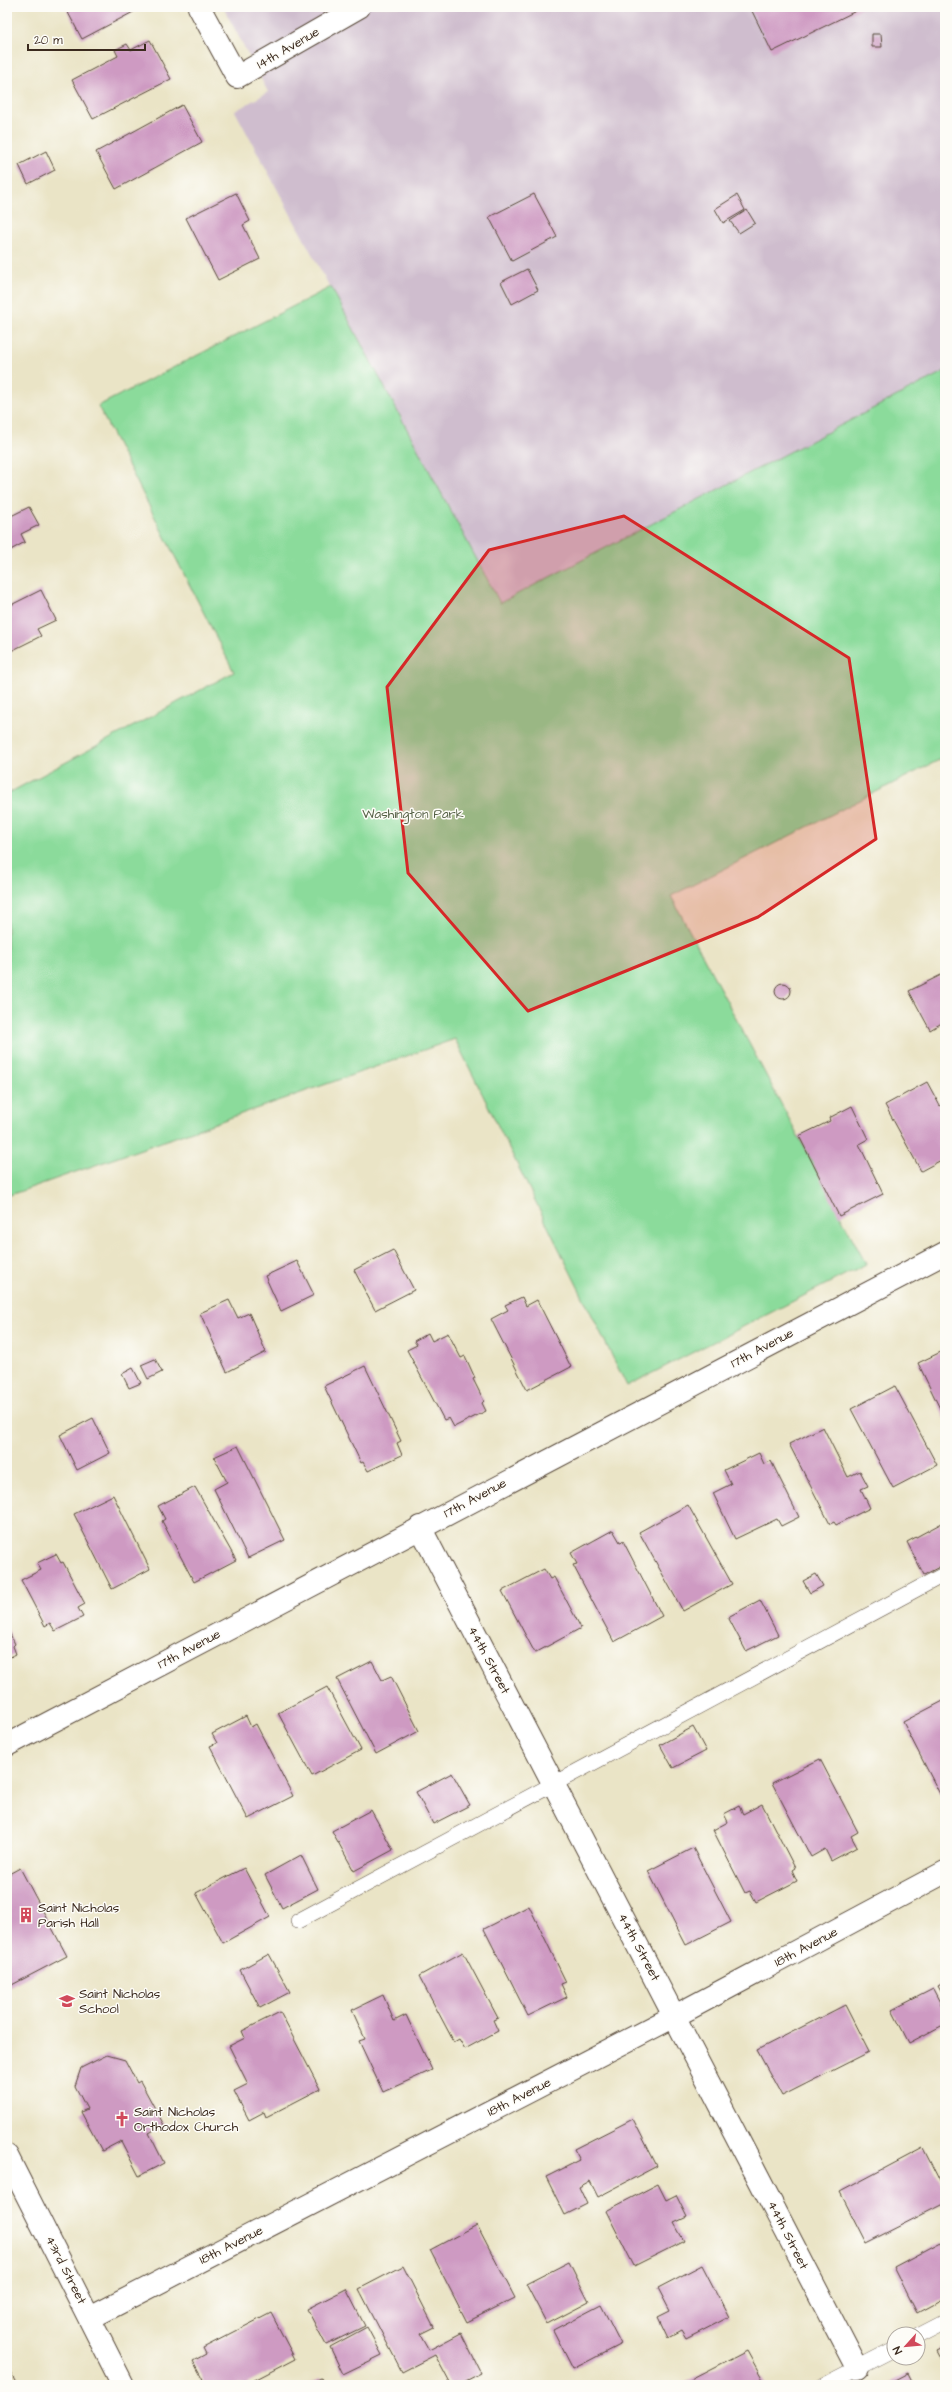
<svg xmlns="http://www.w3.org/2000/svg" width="952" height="2392" font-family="'Architects Daughter',sans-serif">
	<rect width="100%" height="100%" fill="#fdfcf7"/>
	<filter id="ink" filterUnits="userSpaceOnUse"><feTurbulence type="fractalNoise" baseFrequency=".025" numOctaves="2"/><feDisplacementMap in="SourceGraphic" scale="8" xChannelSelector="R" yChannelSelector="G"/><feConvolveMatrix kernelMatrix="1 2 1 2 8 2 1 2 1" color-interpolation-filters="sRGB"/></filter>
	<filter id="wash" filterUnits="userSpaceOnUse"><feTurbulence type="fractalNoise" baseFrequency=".012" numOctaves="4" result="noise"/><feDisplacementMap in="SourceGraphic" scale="16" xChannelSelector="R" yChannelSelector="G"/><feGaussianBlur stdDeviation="0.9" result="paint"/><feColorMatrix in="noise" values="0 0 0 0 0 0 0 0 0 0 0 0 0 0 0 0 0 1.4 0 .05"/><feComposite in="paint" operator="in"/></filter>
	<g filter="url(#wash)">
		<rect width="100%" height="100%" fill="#eae4c6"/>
		<path fill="#cfbdce" d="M 223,7 L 945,7 L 945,371 L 500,603 L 235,111 L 268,92 Z"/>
		<path fill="#8bdb9b" stroke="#63825c" d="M 331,287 L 500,603 L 945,371 L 945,757 L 671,896 L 866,1264 L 627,1386 L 455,1039 L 7,1196 L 7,794 L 234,672 L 98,406 Z"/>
		<g id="blocks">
			<g fill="#ce9ac2">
				<path d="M 65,7 L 135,7 L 137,10 L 82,39 Z"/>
				<path d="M 750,7 L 864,7 L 772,52 Z"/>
				<path d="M 872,34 L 881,34 L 882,47 L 872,47 Z"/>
				<path d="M 150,40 L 171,79 L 93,119 L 72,80 L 118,56 L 115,50 L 127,44 L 131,50 Z"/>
				<path d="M 182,105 L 202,142 L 116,189 L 96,152 Z"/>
				<path d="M 46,151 L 55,170 L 28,184 L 19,165 Z"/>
				<path d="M 236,193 L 250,221 L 243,225 L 260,259 L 218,280 L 186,218 Z"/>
				<path d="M 534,194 L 557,237 L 512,261 L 489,217 Z"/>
				<path d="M 737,195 L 745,210 L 723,223 L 715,209 Z"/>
				<path d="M 747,210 L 755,223 L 739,233 L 730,221 Z"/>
				<path d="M 527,269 L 538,290 L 512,304 L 501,282 Z"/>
				<path d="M 29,507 L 39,525 L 21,534 L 25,542 L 7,552 L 7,518 Z"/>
				<path d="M 41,590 L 56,620 L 37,629 L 41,636 L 7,653 L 7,607 Z"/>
				<path d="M 945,973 L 945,1021 L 930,1030 L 909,991 Z"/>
				<circle cx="783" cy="991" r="8"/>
				<path d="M 927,1082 L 940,1106 L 945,1103 L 945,1158 L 921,1171 L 885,1105 Z"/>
				<path d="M 852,1106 L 868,1139 L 859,1144 L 883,1194 L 839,1216 L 799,1136 L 830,1121 L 829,1118 Z"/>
				<path d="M 393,1250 L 414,1290 L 375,1310 L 354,1270 Z"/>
				<path d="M 297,1261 L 314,1295 L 281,1311 L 265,1276 Z"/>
				<path d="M 522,1297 L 526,1306 L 537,1300 L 571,1367 L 527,1390 L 491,1319 L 508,1310 L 505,1305 Z"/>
				<path d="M 229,1300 L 238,1318 L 249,1313 L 266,1352 L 227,1372 L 200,1313 Z"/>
				<path d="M 428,1333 L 432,1341 L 448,1333 L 461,1358 L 465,1356 L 475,1378 L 473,1379 L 484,1401 L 482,1403 L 486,1411 L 454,1427 L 449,1418 L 444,1420 L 407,1350 L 417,1345 L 414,1341 Z"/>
				<path d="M 945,1350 L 945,1419 L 918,1363 Z"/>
				<path d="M 155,1359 L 162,1372 L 148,1379 L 141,1365 Z"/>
				<path d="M 365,1366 L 401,1441 L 397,1443 L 402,1455 L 368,1471 L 363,1462 L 361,1463 L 324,1386 Z"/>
				<path d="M 133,1368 L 141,1383 L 129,1388 L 122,1374 Z"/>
				<path d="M 895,1386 L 937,1465 L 893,1488 L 851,1409 Z"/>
				<path d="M 93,1418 L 110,1453 L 77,1470 L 60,1435 Z"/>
				<path d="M 823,1427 L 848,1477 L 860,1471 L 868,1486 L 861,1489 L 870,1508 L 836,1525 L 834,1522 L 830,1524 L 789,1444 Z"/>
				<path d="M 238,1446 L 285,1540 L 248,1558 L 214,1489 L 227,1482 L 214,1457 Z"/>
				<path d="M 759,1453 L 764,1464 L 771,1461 L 799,1517 L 781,1526 L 777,1519 L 735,1539 L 713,1493 L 731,1484 L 724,1470 Z"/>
				<path d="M 195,1487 L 236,1560 L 194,1582 L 162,1521 L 165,1519 L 158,1506 Z"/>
				<path d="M 113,1495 L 150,1569 L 112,1589 L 74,1514 Z"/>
				<path d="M 688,1505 L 732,1584 L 683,1611 L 639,1532 Z"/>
				<path d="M 942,1523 L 945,1528 L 945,1564 L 924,1575 L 907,1542 Z"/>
				<path d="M 613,1530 L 620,1542 L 623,1541 L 662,1616 L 614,1642 L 573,1565 L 577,1564 L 571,1553 Z"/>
				<path d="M 56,1554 L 61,1563 L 63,1562 L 85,1604 L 78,1608 L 83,1617 L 55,1631 L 50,1623 L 45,1626 L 21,1580 L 41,1570 L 37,1563 Z"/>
				<path d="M 544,1569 L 550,1579 L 554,1577 L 581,1628 L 535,1653 L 502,1591 Z"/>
				<path d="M 816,1574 L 823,1586 L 810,1593 L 803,1581 Z"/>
				<path d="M 760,1600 L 778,1635 L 746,1651 L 728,1617 Z"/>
				<path d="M 7,1628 L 15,1644 L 13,1646 L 16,1654 L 7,1659 Z"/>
				<path d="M 372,1661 L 382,1680 L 391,1676 L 419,1731 L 376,1754 L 337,1679 Z"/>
				<path d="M 327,1687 L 361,1750 L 312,1776 L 278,1713 Z"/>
				<path d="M 945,1700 L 945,1799 L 943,1800 L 903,1722 Z"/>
				<path d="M 246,1716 L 251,1727 L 256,1724 L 293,1796 L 248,1819 L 210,1746 L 217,1743 L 212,1734 Z"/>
				<path d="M 693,1727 L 706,1751 L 673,1768 L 660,1745 Z"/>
				<path d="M 820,1759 L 858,1832 L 851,1836 L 857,1847 L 831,1861 L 825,1849 L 811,1857 L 772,1783 Z"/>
				<path d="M 452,1773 L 470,1805 L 433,1824 L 416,1792 Z"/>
				<path d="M 762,1804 L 795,1868 L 792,1870 L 797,1881 L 756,1902 L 750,1891 L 745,1893 L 713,1830 L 728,1822 L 724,1814 L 739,1806 L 743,1814 Z"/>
				<path d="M 371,1810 L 393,1850 L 354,1871 L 332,1831 Z"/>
				<path d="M 693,1848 L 731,1922 L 686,1945 L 648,1871 Z"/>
				<path d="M 301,1855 L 318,1889 L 282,1908 L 265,1875 Z"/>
				<path d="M 20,1868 L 67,1956 L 8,1987 L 7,1875 Z"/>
				<path d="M 244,1868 L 270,1917 L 223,1943 L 196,1893 Z"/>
				<path d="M 529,1906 L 566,1982 L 561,1984 L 567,1997 L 528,2016 L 484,1929 Z"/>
				<path d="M 463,1952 L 498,2018 L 493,2020 L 498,2031 L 465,2049 L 459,2039 L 454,2042 L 419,1976 Z"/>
				<path d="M 269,1954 L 290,1992 L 260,2008 L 240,1970 Z"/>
				<path d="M 945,1982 L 945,1999 L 938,1986 Z"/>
				<path d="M 933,1989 L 945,2012 L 945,2024 L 909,2043 L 892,2010 Z"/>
				<path d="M 383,1995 L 394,2021 L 406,2015 L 432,2070 L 383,2092 L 359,2041 L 365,2039 L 352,2010 Z"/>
				<path d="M 845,2005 L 869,2052 L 782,2096 L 757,2050 Z"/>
				<path d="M 280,2012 L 320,2089 L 266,2117 L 264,2112 L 249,2120 L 234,2091 L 248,2084 L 229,2046 L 245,2038 L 242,2031 Z"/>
				<path d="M 107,2055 L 125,2060 L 137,2083 L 140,2081 L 164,2125 L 149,2133 L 164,2163 L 139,2176 L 121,2141 L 102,2151 L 81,2112 L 87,2109 L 75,2086 L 81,2068 Z"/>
				<path d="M 633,2119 L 657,2166 L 598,2197 L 590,2181 L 579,2187 L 587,2204 L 565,2215 L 546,2177 L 580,2160 L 574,2149 Z"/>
				<path d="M 923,2148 L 945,2191 L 945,2203 L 866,2243 L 840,2192 Z"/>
				<path d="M 658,2184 L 666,2200 L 676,2195 L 687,2217 L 674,2223 L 684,2241 L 634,2266 L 606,2211 Z"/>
				<path d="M 477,2225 L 515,2298 L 467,2322 L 430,2250 Z"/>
				<path d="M 941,2242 L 945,2249 L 945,2298 L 917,2313 L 894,2267 Z"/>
				<path d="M 569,2262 L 589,2302 L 547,2324 L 526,2284 Z"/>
				<path d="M 702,2265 L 729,2317 L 686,2339 L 681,2331 L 668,2338 L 658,2317 L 670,2311 L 658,2288 Z"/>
				<path d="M 403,2266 L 434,2327 L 420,2334 L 429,2350 L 461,2333 L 481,2373 L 458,2385 L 451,2385 L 435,2355 L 402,2372 L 359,2289 Z"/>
				<path d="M 346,2289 L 365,2326 L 326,2345 L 307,2309 Z"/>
				<path d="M 601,2305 L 621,2344 L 573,2369 L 553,2330 Z"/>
				<path d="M 271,2313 L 295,2359 L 245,2385 L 206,2385 L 193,2361 L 206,2354 L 203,2348 Z"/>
				<path d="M 367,2327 L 382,2355 L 343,2374 L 330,2347 Z"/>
				<path d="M 945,2346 L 945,2365 L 937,2350 Z"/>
				<path d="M 747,2351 L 766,2385 L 681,2385 Z"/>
				<path d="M 7,2366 L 17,2385 L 7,2385 Z"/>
				<path d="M 908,2373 L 914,2385 L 885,2385 Z"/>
				<path d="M 321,2378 L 324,2385 L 306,2385 Z"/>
			</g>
		</g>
	</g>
	<g filter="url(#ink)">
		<use href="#blocks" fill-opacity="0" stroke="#554637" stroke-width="1"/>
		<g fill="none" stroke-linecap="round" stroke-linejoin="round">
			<defs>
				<g id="lane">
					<path d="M 298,1921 L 945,1574"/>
					<path d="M 918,2336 L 945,2322"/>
					<path d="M 824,2385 L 894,2349"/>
				</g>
				<g id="street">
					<path d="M 199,7 L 237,77 L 359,7"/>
					<path d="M 420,1527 L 857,2368"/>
					<path d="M 7,1745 L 945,1253"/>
					<path d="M 7,2156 L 123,2385"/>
					<path d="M 90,2318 L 675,2016 L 945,1872"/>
				</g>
			</defs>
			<use href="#lane" stroke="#554637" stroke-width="16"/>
			<use href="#street" stroke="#554637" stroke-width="24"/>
			<use href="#lane" stroke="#fff" stroke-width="15"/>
			<use href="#street" stroke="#fff" stroke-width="22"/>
		</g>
	</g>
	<path fill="#d62828" fill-opacity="0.2" stroke="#d62828" stroke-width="3" stroke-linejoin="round" d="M 624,516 L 849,658 L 876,839 L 758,917 L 528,1011 L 408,873 L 387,687 L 489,550 Z"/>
	<defs>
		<symbol id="building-bare" viewBox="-9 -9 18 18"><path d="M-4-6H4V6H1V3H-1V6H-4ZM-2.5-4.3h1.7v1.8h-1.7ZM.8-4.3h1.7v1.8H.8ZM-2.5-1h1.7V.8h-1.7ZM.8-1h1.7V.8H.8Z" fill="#d1495b" stroke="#fdfcf7" stroke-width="2.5" paint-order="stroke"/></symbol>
		<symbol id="school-bare" viewBox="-9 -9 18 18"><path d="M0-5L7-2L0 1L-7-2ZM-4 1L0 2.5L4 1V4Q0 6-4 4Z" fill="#d1495b" stroke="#fdfcf7" stroke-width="2.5" paint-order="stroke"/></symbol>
		<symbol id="church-bare" viewBox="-9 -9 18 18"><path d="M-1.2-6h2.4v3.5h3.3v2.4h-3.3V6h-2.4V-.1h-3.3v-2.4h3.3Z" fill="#d1495b" stroke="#fdfcf7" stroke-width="2.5" paint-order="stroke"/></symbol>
	</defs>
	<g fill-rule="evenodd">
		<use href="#building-bare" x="15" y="1904" width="22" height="22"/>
		<use href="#school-bare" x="56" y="1990" width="22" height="22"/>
		<use href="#church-bare" x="111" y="2108" width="22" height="22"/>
	</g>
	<g text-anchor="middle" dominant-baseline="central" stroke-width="3" stroke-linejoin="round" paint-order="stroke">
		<g font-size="13" fill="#3b2a1e" stroke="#fdfcf7">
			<text transform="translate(288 48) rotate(-30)">14th Avenue</text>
			<text transform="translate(762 1348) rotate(-28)">17th Avenue</text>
			<text transform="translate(475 1498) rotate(-28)">17th Avenue</text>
			<text transform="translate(189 1649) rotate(-28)">17th Avenue</text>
			<text transform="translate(489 1660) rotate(62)">44th Street</text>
			<text transform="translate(639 1947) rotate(62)">44th Street</text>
			<text transform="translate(806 1947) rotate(-28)">18th Avenue</text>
			<text transform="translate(519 2097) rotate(-27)">18th Avenue</text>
			<text transform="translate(788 2235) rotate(63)">44th Street</text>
			<text transform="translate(231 2245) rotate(-27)">18th Avenue</text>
			<text transform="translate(66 2270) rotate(63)">43rd Street</text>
		</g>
		<g font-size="13" fill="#535f44" stroke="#fdfcf7">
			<text x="413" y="814">Washington Park</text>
		</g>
		<g font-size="13" fill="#3b2a1e" stroke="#fdfcf7" text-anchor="start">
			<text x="38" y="1908">Saint Nicholas<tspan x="38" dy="15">Parish Hall</tspan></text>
			<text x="79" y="1994">Saint Nicholas<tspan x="79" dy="15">School</tspan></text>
			<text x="134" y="2112">Saint Nicholas<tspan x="134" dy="15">Orthodox Church</tspan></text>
		</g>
	</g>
	<rect width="952" height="2392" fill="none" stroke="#fdfcf7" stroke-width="24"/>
	<g transform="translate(906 2346) rotate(243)"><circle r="19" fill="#fdfcf7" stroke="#afa8a0"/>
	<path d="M0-3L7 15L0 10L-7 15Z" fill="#d1495b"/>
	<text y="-6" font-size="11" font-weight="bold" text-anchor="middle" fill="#3b2a1e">N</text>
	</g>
	<path d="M28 44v6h117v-6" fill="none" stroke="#3b2a1e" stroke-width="2"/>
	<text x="34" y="44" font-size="12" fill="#3b2a1e" stroke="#fdfcf7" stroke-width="3" paint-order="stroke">20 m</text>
</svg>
